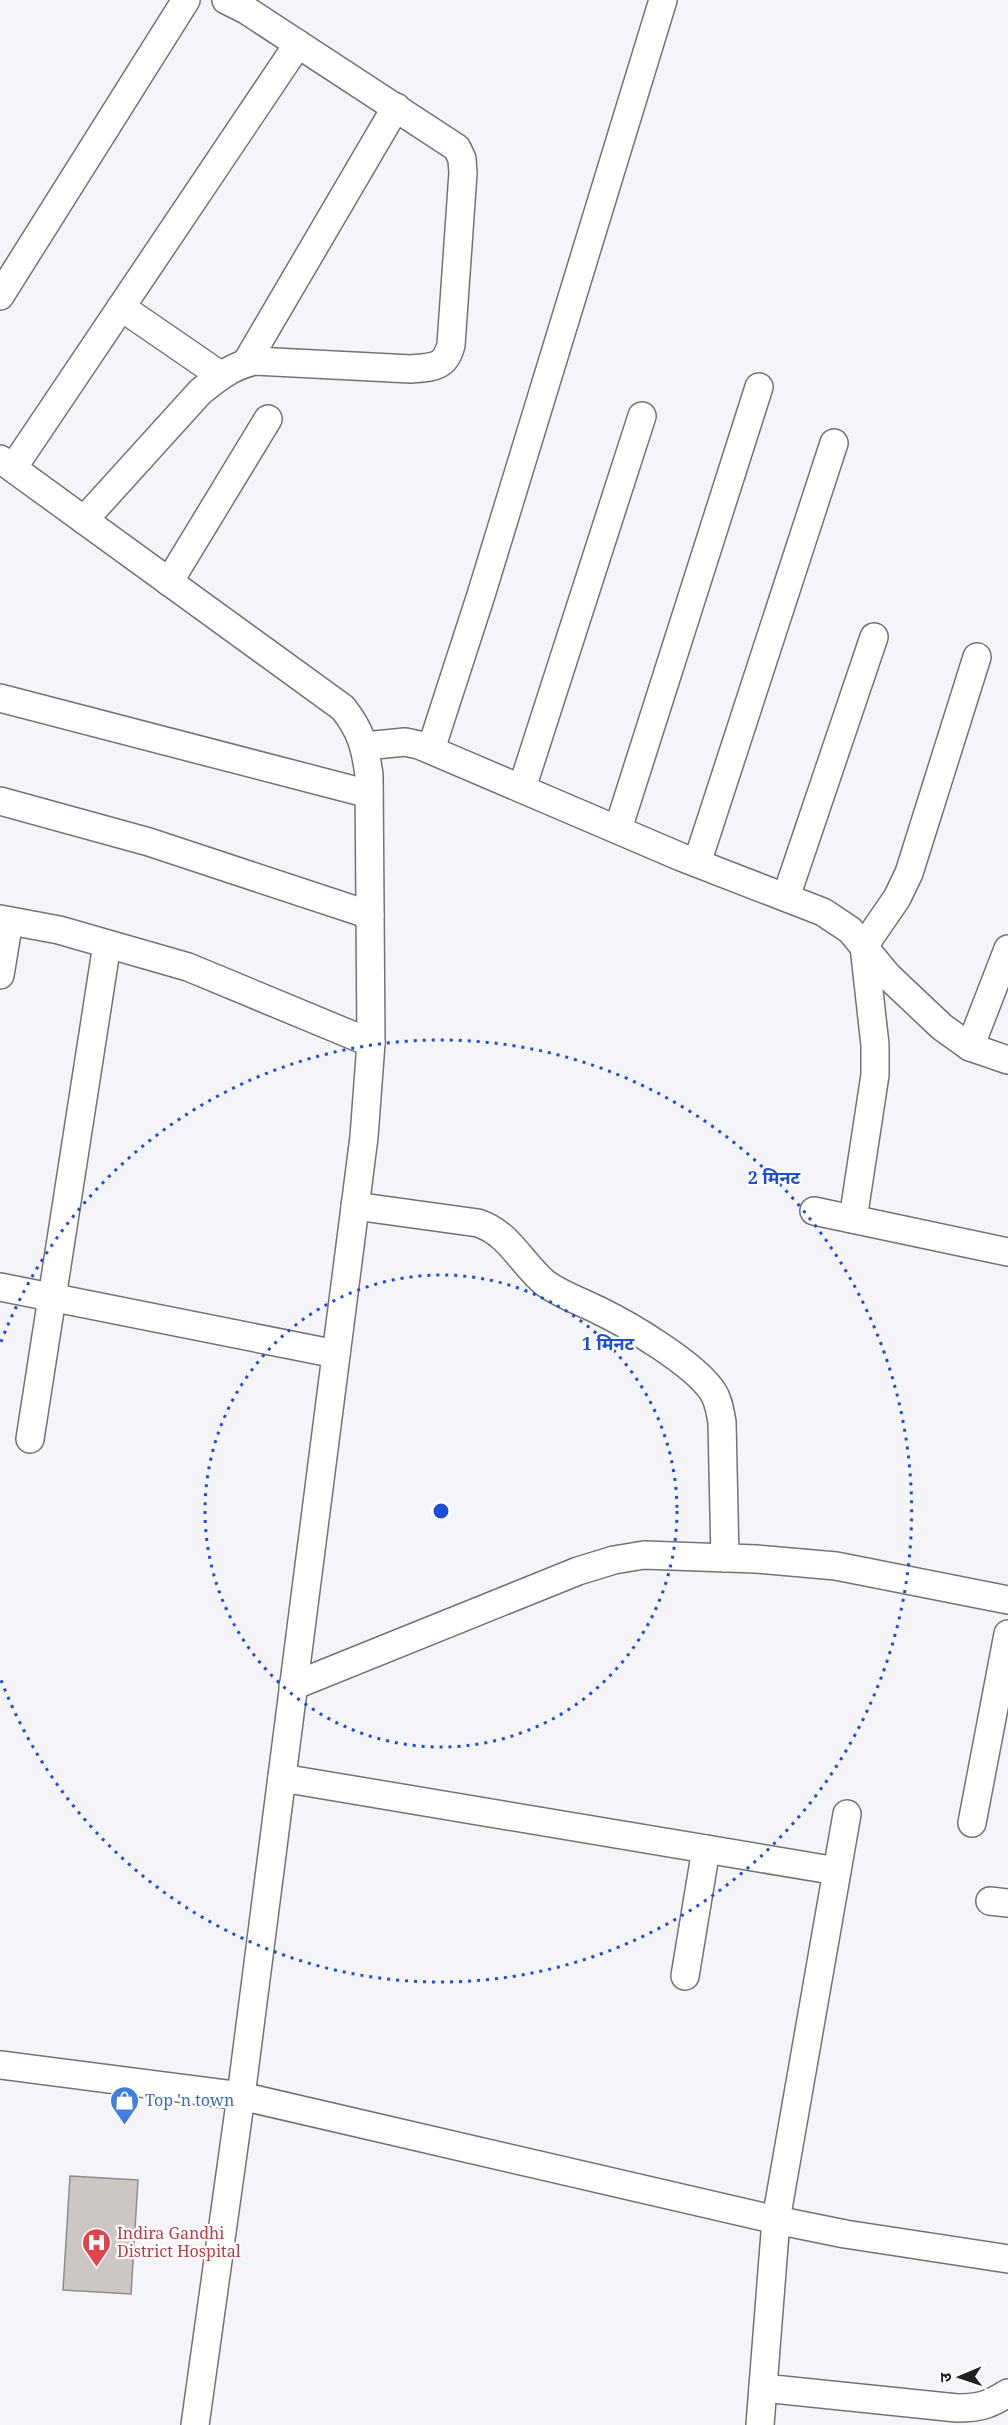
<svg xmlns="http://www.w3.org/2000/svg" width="1008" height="2425" font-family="'Noto Serif','Noto Sans Devanagari',serif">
	<rect width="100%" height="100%" fill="#f4f4f9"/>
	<path fill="#ccc7c4" stroke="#918d8a" stroke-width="1.5" d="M 70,2176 L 138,2180 L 131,2294 L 63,2290 Z"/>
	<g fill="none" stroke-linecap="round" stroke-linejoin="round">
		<defs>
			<g id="minor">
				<path d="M 0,296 L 186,0"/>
				<path d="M 121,307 L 220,375"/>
				<path d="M 246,363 L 396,107"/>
				<path d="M 0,459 L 343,708 C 361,731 365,746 369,775 L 371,1043 L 364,1137 L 241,2096 L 195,2425"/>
				<path d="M 13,468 L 298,44"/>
				<path d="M 84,520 L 200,392 C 217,378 232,366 255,361 L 411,369 C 433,367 445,368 451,345 L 463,173 L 462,159 L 457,148 L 246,10 L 226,0"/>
				<path d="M 169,582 L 268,419"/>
				<path d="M 0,698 L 369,794"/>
				<path d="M 365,746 L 405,742 L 419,745 L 681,857 L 823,912 L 850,930 L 888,976 L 942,1027 L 970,1047 L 1008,1060"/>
				<path d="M 431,749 L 481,595 L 663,0"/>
				<path d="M 522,788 L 642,416"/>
				<path d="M 0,801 L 149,842 L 370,915"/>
				<path d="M 618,829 L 759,387"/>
				<path d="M 697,863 L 834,443"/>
				<path d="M 786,897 L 874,637"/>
				<path d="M 0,919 L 59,930 L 188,967 L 371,1043"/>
				<path d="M 0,975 L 9,921"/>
				<path d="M 970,1047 L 1008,949"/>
				<path d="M 355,1206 L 478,1223 C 509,1233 521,1263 545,1283 C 561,1295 580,1301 598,1310 C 629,1325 695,1364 713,1392 C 719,1401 720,1412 722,1422 L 725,1558"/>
				<path d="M 814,1211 L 1008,1252"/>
				<path d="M 853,1219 L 875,1075 L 875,1045 L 864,946 L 897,898 L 909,873 L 977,657"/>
				<path d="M 0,1287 L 336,1354"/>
				<path d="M 30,1439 L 107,944"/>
				<path d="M 293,1686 L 578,1571 L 614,1560 L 644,1555 L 756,1559 L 836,1566 L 1008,1600"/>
				<path d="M 282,1778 L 837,1871"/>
				<path d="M 972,1823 L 1008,1634"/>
				<path d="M 990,1901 L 1008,1903"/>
				<path d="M 685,1976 L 706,1849"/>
				<path d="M 0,2065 L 241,2096 L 776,2220 L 845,2234 L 1008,2259"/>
				<path d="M 763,2388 L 957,2408 C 980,2408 989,2405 1008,2393"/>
				<path d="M 760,2425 L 776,2220 L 847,1814"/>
			</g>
		</defs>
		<use href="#minor" stroke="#737277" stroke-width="30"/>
		<use href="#minor" stroke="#fff" stroke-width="27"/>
	</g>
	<g fill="none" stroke="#1d4ed8" stroke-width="3" stroke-dasharray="3 6">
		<circle cx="441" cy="1511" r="236"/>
		<path d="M1 1342A471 471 0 1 1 1 1680"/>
	</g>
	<defs>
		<symbol id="shop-pin" viewBox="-11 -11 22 30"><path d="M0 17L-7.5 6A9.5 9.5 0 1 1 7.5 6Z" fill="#3f7fe0" stroke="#fff"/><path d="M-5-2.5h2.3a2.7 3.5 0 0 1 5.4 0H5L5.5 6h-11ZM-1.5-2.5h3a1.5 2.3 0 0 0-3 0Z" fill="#fff"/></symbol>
		<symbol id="hospital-pin" viewBox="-11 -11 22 30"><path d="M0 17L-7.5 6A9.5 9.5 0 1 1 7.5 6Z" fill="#e0444e" stroke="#fff"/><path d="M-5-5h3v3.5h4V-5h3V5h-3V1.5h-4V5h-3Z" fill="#fff"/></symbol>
	</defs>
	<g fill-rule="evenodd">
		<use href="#shop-pin" x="108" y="2084" width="33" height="45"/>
		<use href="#hospital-pin" x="80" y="2226" width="33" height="45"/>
	</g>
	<g text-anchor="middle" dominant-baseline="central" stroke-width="4.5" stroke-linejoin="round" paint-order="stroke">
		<g font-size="16" fill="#366cbe" stroke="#fff" text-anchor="start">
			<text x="145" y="2100">Top 'n town</text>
		</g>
		<g font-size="16" fill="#be3a42" stroke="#fff" text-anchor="start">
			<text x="117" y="2233">Indira Gandhi<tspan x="117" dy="18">District Hospital</tspan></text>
		</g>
	</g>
	<circle cx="441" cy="1511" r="9" fill="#1d4ed8" stroke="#fff" stroke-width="3"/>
	<g font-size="18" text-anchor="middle" font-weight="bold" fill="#1d4ed8" stroke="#fff" stroke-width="4.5" stroke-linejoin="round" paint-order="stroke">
		<text x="774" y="1184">2 मिनट</text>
		<text x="608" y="1350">1 मिनट</text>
	</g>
	<g transform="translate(960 2377) rotate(268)" stroke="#ffffff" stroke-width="4.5" paint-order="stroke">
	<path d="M0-4.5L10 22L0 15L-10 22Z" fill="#212022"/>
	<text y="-9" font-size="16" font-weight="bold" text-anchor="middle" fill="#212022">उ</text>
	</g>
</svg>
